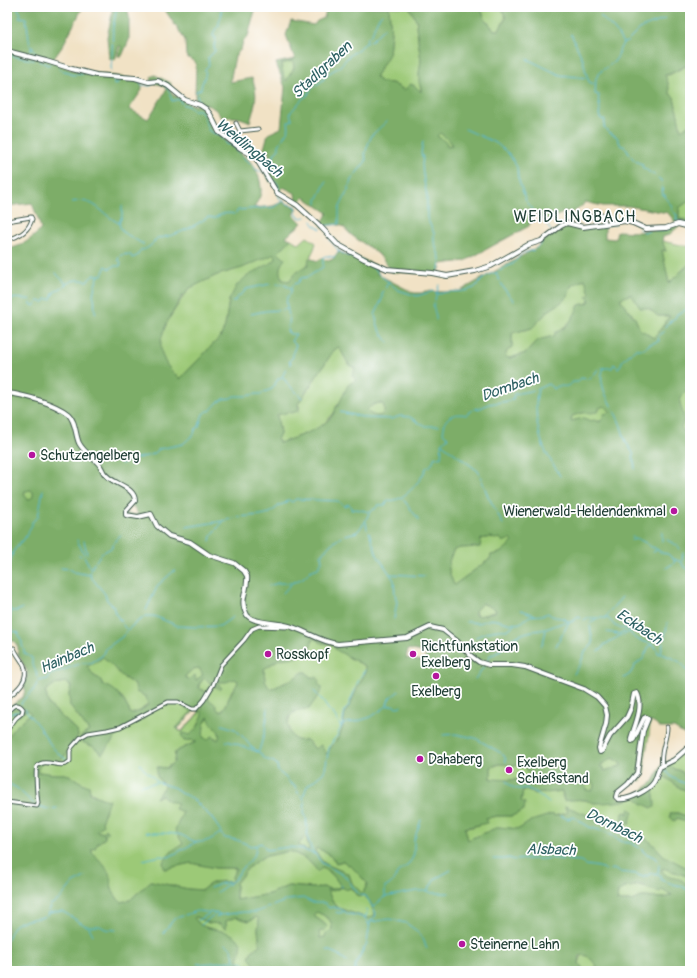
<svg xmlns="http://www.w3.org/2000/svg" width="697" height="978" font-family="Pangolin,sans-serif">
	<rect width="100%" height="100%" fill="#fff"/>
	<filter id="ink" filterUnits="userSpaceOnUse"><feTurbulence type="fractalNoise" baseFrequency=".025" numOctaves="2"/><feDisplacementMap in="SourceGraphic" scale="8" xChannelSelector="R" yChannelSelector="G"/><feConvolveMatrix kernelMatrix="1 2 1 2 8 2 1 2 1" color-interpolation-filters="sRGB"/></filter>
	<filter id="wash" filterUnits="userSpaceOnUse"><feTurbulence type="fractalNoise" baseFrequency=".012" numOctaves="4" result="noise"/><feDisplacementMap in="SourceGraphic" scale="16" xChannelSelector="R" yChannelSelector="G"/><feGaussianBlur stdDeviation="0.9" result="paint"/><feColorMatrix in="noise" values="0 0 0 0 0 0 0 0 0 0 0 0 0 0 0 0 0 1.4 0 .05"/><feComposite in="paint" operator="in"/></filter>
	<g filter="url(#wash)">
		<rect width="100%" height="100%" fill="#f1e2c5"/>
		<g fill="#9cc977" stroke="#5e8356">
			<path d="M 389,7 L 409,7 L 417,21 L 416,26 L 421,60 L 419,74 L 421,92 L 411,84 L 405,90 L 392,83 L 381,82 L 375,77 L 389,54 L 391,33 Z"/>
			<path d="M 480,7 L 501,7 L 506,17 L 499,30 L 494,30 L 485,19 Z"/>
			<path d="M 293,61 L 294,68 L 286,82 L 284,78 L 281,64 Z"/>
			<path d="M 690,64 L 690,124 L 686,126 L 681,131 L 674,97 L 670,94 L 668,83 L 664,75 L 669,75 Z"/>
			<path d="M 440,133 L 451,142 L 453,145 L 447,146 L 437,136 Z"/>
			<path d="M 690,200 L 690,220 L 679,219 L 679,208 Z"/>
			<path d="M 307,237 L 316,243 C 314,252 309,256 308,265 L 297,271 L 289,281 L 283,280 L 279,274 L 280,265 L 277,253 L 291,239 L 299,244 Z"/>
			<path d="M 662,241 L 690,247 L 690,263 L 669,283 L 662,250 L 666,251 Z"/>
			<path d="M 275,253 L 277,258 L 274,261 L 229,300 L 225,326 L 221,336 L 180,379 L 167,366 L 160,351 L 160,340 L 167,322 L 188,289 L 217,275 L 242,268 Z"/>
			<path d="M 585,279 C 588,287 592,295 588,303 L 579,305 L 573,319 L 554,336 L 538,340 L 526,353 L 510,358 L 505,357 L 507,351 L 512,347 L 512,333 L 532,328 L 535,325 L 548,311 L 559,304 L 568,296 L 571,286 Z"/>
			<path d="M 631,294 L 658,316 L 670,316 L 654,338 C 648,336 646,332 640,330 L 635,318 L 620,299 Z"/>
			<path d="M 339,347 L 349,365 L 355,368 L 356,380 L 336,407 L 335,412 L 320,428 L 280,443 L 277,439 L 280,433 L 277,415 L 300,408 L 298,404 L 334,350 Z"/>
			<path d="M 690,388 L 690,438 L 680,428 C 691,408 667,406 690,388 Z"/>
			<path d="M 379,403 L 383,404 C 388,417 376,419 368,412 L 367,409 C 371,406 373,404 379,403 Z"/>
			<path d="M 605,405 L 611,413 L 607,414 L 601,421 L 590,421 L 584,418 L 571,421 L 572,416 C 583,412 593,412 605,405 Z"/>
			<circle cx="29" cy="495" r="5"/>
			<path d="M 491,537 L 510,539 L 514,542 L 500,553 L 491,555 L 490,559 L 454,585 C 448,570 446,564 454,550 L 460,548 L 480,547 L 481,539 Z"/>
			<path d="M 481,603 L 495,609 L 496,611 L 495,612 C 489,613 483,616 477,616 L 475,611 Z"/>
			<path d="M 313,638 L 322,643 L 335,645 L 346,656 L 365,666 L 366,672 C 359,683 355,694 350,706 C 348,708 346,711 345,714 C 342,722 344,730 338,738 C 334,743 330,749 326,755 L 315,749 L 307,740 C 304,740 300,741 297,740 C 288,737 285,718 293,713 C 297,710 304,710 309,709 L 318,684 L 315,678 L 310,677 L 306,672 L 272,689 L 269,688 L 265,681 L 264,669 L 279,659 L 309,651 Z"/>
			<path d="M 103,657 C 110,663 116,671 123,677 C 134,685 144,691 148,704 L 140,711 L 131,714 L 122,697 L 103,685 L 100,679 L 94,676 L 87,666 L 96,663 Z"/>
			<path d="M 199,668 L 203,675 L 196,680 L 188,680 L 185,676 L 193,669 Z"/>
			<path d="M 204,678 L 212,684 L 206,692 L 199,688 L 199,685 Z"/>
			<path d="M 235,679 L 238,681 C 237,686 235,687 232,690 C 228,698 228,705 220,712 C 215,708 214,703 208,700 L 209,693 L 215,686 L 222,688 L 216,683 C 218,682 231,680 235,679 Z"/>
			<path d="M 65,682 L 71,686 L 69,694 L 70,706 L 89,731 L 80,737 L 82,742 L 94,746 L 102,754 L 116,736 L 129,724 L 166,703 L 173,702 L 192,711 L 177,728 L 181,732 L 200,712 L 199,709 L 201,707 L 203,708 L 203,715 L 197,728 L 190,735 L 183,733 L 184,741 L 191,740 L 197,741 L 175,752 L 174,762 L 166,768 L 158,767 L 157,776 L 164,786 L 157,797 L 162,795 L 178,803 L 183,812 L 183,844 L 172,851 L 164,869 L 191,863 L 215,868 L 237,868 L 232,877 L 232,882 C 218,881 213,880 202,890 L 188,889 L 151,881 L 130,900 L 121,902 C 117,899 112,891 111,886 C 110,883 111,879 110,876 C 107,868 99,859 92,853 L 92,849 L 95,848 L 98,843 L 105,838 L 105,829 L 104,833 L 96,831 L 106,810 L 103,799 L 90,792 L 89,786 C 80,783 76,779 69,775 C 63,773 61,775 56,774 C 49,774 44,772 36,772 L 39,766 L 42,763 L 64,757 L 70,745 L 78,736 L 77,731 L 49,705 L 45,691 L 55,684 Z"/>
			<path d="M 28,710 L 31,713 L 13,729 L 7,738 L 7,714 L 9,712 L 18,714 Z"/>
			<path d="M 208,717 C 213,724 223,732 218,740 L 214,736 L 207,740 L 203,737 L 204,724 Z"/>
			<path d="M 648,721 L 650,722 C 650,740 643,756 645,775 L 642,776 L 641,781 L 635,778 L 641,754 L 644,729 Z"/>
			<path d="M 690,747 L 690,779 L 684,775 L 682,771 L 674,769 L 669,764 Z"/>
			<path d="M 612,758 L 620,763 L 621,766 L 604,771 L 599,766 Z"/>
			<path d="M 501,764 L 524,766 L 530,774 L 530,777 C 516,780 505,781 491,779 L 491,767 Z"/>
			<path d="M 660,773 L 680,788 L 690,792 L 690,818 L 678,813 L 672,813 L 674,821 L 678,818 L 690,824 L 689,869 L 664,856 L 653,844 L 631,830 L 623,829 L 565,807 L 567,813 L 531,821 L 519,829 L 498,827 L 468,840 L 465,828 L 473,827 L 486,822 L 486,818 L 497,816 L 512,816 L 524,810 L 521,801 L 523,790 L 545,793 L 563,791 L 562,795 L 564,801 L 572,799 L 585,800 L 594,803 L 606,802 L 624,801 L 636,797 L 652,808 L 654,799 L 653,790 L 658,782 Z"/>
			<path d="M 587,781 L 593,782 L 595,785 L 592,791 L 586,790 L 585,784 Z"/>
			<path d="M 304,836 L 306,837 L 309,850 L 308,851 L 299,846 L 298,843 L 302,841 Z"/>
			<path d="M 316,848 L 329,853 L 329,855 L 337,863 L 343,861 L 353,868 L 367,883 L 367,885 L 363,893 L 362,893 L 352,883 L 349,874 L 328,865 L 323,862 L 315,851 Z"/>
			<path d="M 289,851 C 302,856 310,860 318,872 L 322,868 C 331,871 337,880 342,888 L 351,888 L 358,897 L 364,895 L 370,902 L 375,915 L 369,918 L 367,918 L 336,907 L 326,889 L 331,889 L 323,887 L 312,888 L 288,886 L 269,894 L 236,900 L 236,883 L 249,867 L 263,857 Z"/>
			<path d="M 623,859 L 662,871 L 663,868 L 690,877 L 690,887 Z"/>
			<path d="M 639,885 C 648,886 654,894 662,890 L 672,895 L 664,898 L 642,897 L 631,901 L 617,901 L 618,891 L 625,888 Z"/>
			<path d="M 317,912 C 326,917 331,917 332,929 L 325,937 L 320,938 L 319,932 L 325,924 L 314,916 L 314,914 Z"/>
			<path d="M 196,917 L 209,923 L 220,924 L 226,929 L 226,921 L 236,917 L 248,921 L 256,917 L 259,919 L 258,930 L 260,946 L 251,952 L 254,963 L 262,971 L 255,971 L 250,967 L 242,968 L 237,958 L 241,947 L 209,928 L 201,926 L 194,918 Z"/>
			<path d="M 582,955 C 589,955 593,961 597,966 L 594,971 L 583,971 L 579,963 Z"/>
		</g>
		<g fill="#7dad68" stroke="#4e754e" fill-rule="evenodd">
			<path d="M 7,7 L 83,7 L 62,47 L 52,61 L 70,69 L 141,80 L 142,90 L 129,109 L 148,119 L 167,89 L 162,85 L 152,83 L 151,77 L 155,75 L 171,83 L 170,89 L 173,95 C 181,97 188,104 196,106 L 195,97 L 196,63 L 186,56 L 185,40 L 163,7 L 256,7 L 248,36 L 243,42 L 241,49 L 235,56 L 230,82 L 252,78 C 259,94 255,105 250,122 C 240,117 233,116 222,118 L 215,109 L 205,104 L 204,106 L 218,130 L 228,143 C 237,144 238,148 242,155 C 255,162 262,179 261,193 C 260,198 256,203 254,208 L 273,206 L 282,202 L 297,208 L 293,214 L 302,223 L 286,237 L 291,239 L 278,253 L 285,259 C 279,266 278,272 283,280 L 289,281 L 297,271 L 308,265 L 309,258 L 318,261 L 321,258 L 328,261 L 333,259 L 339,252 L 349,257 L 351,254 L 379,267 L 377,274 L 414,293 L 422,293 L 425,291 L 443,292 L 460,291 L 538,247 L 541,242 L 566,224 L 580,228 L 605,225 L 605,238 L 615,239 L 617,231 L 641,232 L 643,230 L 666,229 L 680,225 L 669,235 L 663,237 L 662,241 L 666,251 L 662,250 L 669,283 L 690,263 L 690,388 C 668,406 691,408 681,428 L 690,438 L 690,735 L 685,735 L 674,728 L 660,728 L 654,723 L 648,721 L 644,729 L 639,771 L 636,777 L 617,795 L 619,798 L 636,794 L 652,783 L 663,763 L 672,760 L 669,764 L 674,769 L 681,771 L 684,775 L 690,779 L 690,792 L 680,788 L 660,773 L 658,782 L 653,790 L 655,802 L 655,807 L 652,808 L 641,803 L 636,797 C 623,802 609,803 595,803 C 592,803 589,801 586,800 C 579,799 571,800 564,801 L 562,791 L 545,793 L 540,792 L 536,794 L 523,790 L 521,801 L 525,803 L 524,810 L 512,816 L 497,816 L 486,818 L 487,823 L 465,828 L 468,840 L 498,827 L 519,829 L 531,821 L 553,814 L 554,816 L 567,813 L 565,806 L 623,829 L 636,831 L 653,844 L 664,856 L 689,869 L 690,868 L 690,877 L 663,868 L 662,869 L 662,871 C 664,873 667,877 670,877 C 676,879 682,878 686,884 L 690,885 L 690,971 L 594,971 L 597,966 L 589,957 L 584,955 L 580,956 L 579,963 L 583,971 L 262,971 L 254,964 L 249,957 L 251,952 L 260,945 L 258,930 L 259,919 L 256,917 L 249,921 L 236,917 L 226,921 L 226,929 L 220,924 L 209,923 L 196,917 L 194,918 C 197,921 199,925 203,926 C 214,931 234,930 240,942 C 245,952 233,955 242,968 C 248,965 250,967 255,971 L 7,971 L 7,865 L 11,861 L 12,858 L 11,858 L 7,861 L 7,738 L 13,729 L 31,713 L 28,710 L 24,711 L 19,716 L 16,713 L 10,714 L 9,712 L 7,714 L 7,709 L 23,697 L 25,690 L 24,686 L 27,676 L 27,671 L 18,654 L 18,647 L 14,641 L 7,641 L 7,249 C 21,247 32,239 41,229 C 39,219 35,212 32,203 L 7,206 ZM 275,254 L 276,258 L 274,261 L 246,277 L 237,285 L 229,300 L 225,326 L 221,336 L 180,379 C 176,375 170,370 167,365 C 151,340 170,319 182,296 L 186,294 L 188,289 L 217,275 L 242,268 ZM 585,279 L 590,294 L 587,297 L 590,300 L 588,303 L 579,305 C 574,316 568,329 556,332 L 554,336 L 538,340 L 526,353 L 510,358 L 505,357 L 507,351 L 512,347 L 512,333 L 532,328 L 535,325 L 548,311 L 559,304 L 568,296 L 571,286 ZM 631,294 L 640,308 L 648,308 L 658,316 L 670,316 L 654,338 C 648,336 646,331 640,330 L 635,318 L 620,299 ZM 339,347 L 349,365 L 355,368 L 352,376 L 356,380 L 348,385 L 338,406 L 336,407 C 333,427 296,437 280,443 L 277,439 L 280,433 L 277,415 L 289,412 L 290,413 L 299,411 L 298,404 L 334,350 ZM 379,403 L 383,404 C 388,417 376,419 368,412 L 367,410 C 371,406 373,404 379,403 ZM 605,406 L 611,412 L 604,414 L 601,421 L 599,422 L 594,420 L 590,421 L 584,418 L 571,421 L 572,416 C 575,415 578,414 582,413 C 588,412 593,414 599,411 L 599,408 ZM 31,490 L 33,492 L 33,497 L 28,500 L 24,494 L 25,491 ZM 132,505 L 139,515 L 127,514 L 126,512 ZM 491,537 L 495,539 L 500,538 L 503,542 L 510,539 L 513,542 L 500,553 L 491,555 L 490,559 L 454,585 C 448,570 446,564 454,550 L 460,548 L 480,547 L 481,539 ZM 482,603 L 495,609 L 496,611 L 495,612 C 488,613 482,617 475,615 L 475,611 ZM 313,638 L 322,643 L 335,645 L 335,649 L 338,651 L 365,666 L 366,672 C 359,683 355,694 350,705 C 348,708 346,711 345,714 C 344,717 344,722 343,726 C 341,736 332,746 326,754 L 321,745 L 315,749 L 307,740 C 304,740 300,741 297,740 C 288,737 285,718 293,713 C 297,710 304,710 309,709 L 322,690 L 322,687 L 318,684 L 319,680 L 317,677 L 310,677 L 306,672 L 303,672 L 293,679 L 272,689 L 269,688 L 265,681 L 264,669 L 279,659 L 297,657 L 302,653 L 309,651 ZM 408,649 L 426,653 L 425,660 L 422,661 L 406,658 ZM 103,657 L 123,677 L 135,685 L 136,692 L 146,697 L 148,705 L 140,711 L 131,714 C 124,701 118,688 103,685 L 100,679 L 94,676 L 87,666 L 96,663 ZM 199,668 L 203,675 L 196,680 L 195,675 L 188,680 L 185,676 L 193,669 ZM 204,678 L 212,684 L 206,692 L 199,688 L 199,684 ZM 235,679 L 238,681 C 237,686 235,687 233,690 C 228,698 228,705 221,712 L 217,709 C 216,704 213,702 208,700 L 209,693 L 215,686 L 220,690 L 222,688 L 216,683 L 218,682 L 226,682 ZM 65,682 L 71,686 L 69,694 L 70,706 L 89,731 L 80,737 L 82,742 L 94,747 L 102,754 C 113,740 123,727 140,719 L 142,720 L 146,717 L 147,714 C 169,701 169,698 192,711 L 176,728 L 181,732 L 200,712 L 199,709 L 201,707 L 203,708 L 201,711 L 203,715 L 197,728 L 190,735 L 183,733 L 181,735 L 184,741 L 191,740 L 196,742 L 175,752 L 174,762 L 167,768 L 157,767 L 157,776 L 164,786 L 156,798 L 162,795 L 168,801 L 178,803 L 175,809 L 183,812 L 175,830 L 183,844 L 172,851 L 163,862 L 164,869 L 191,863 L 215,868 L 236,868 L 232,877 L 232,882 C 218,881 213,880 202,890 L 188,889 L 151,881 L 130,900 L 121,902 C 117,899 112,891 111,886 C 110,883 111,879 110,876 C 107,867 99,859 92,853 L 92,849 L 95,848 L 98,843 L 105,838 L 104,834 L 107,834 L 107,831 L 105,829 L 103,833 L 96,831 L 103,825 L 102,820 L 109,800 C 106,800 91,794 90,793 C 90,792 89,787 89,786 C 80,783 76,779 69,775 C 63,773 61,774 56,774 C 49,774 44,772 37,772 C 42,755 54,766 63,758 C 66,755 68,750 70,747 C 72,743 75,739 78,736 L 77,731 L 49,705 L 45,691 L 55,684 ZM 196,709 L 199,712 L 182,732 L 178,729 ZM 208,717 C 210,720 211,724 213,726 C 218,731 222,733 218,740 L 212,736 L 207,740 L 203,737 L 204,724 ZM 612,758 L 620,763 L 621,766 L 604,771 L 604,768 L 600,766 ZM 498,764 L 524,766 L 530,774 L 530,777 L 515,780 L 491,779 L 491,767 ZM 586,781 L 593,782 L 595,785 L 592,791 L 586,790 L 585,784 ZM 304,836 L 306,837 L 309,850 L 308,851 L 299,846 L 299,843 L 302,841 ZM 316,848 L 328,853 L 329,855 L 335,860 L 335,863 L 343,861 L 353,868 L 367,883 L 367,885 L 363,893 L 362,893 L 352,883 L 349,874 L 328,865 L 323,862 L 315,851 ZM 289,851 C 302,856 310,860 318,872 L 322,868 C 331,871 337,880 341,887 L 331,889 L 323,887 L 312,888 L 288,886 L 269,894 L 236,900 L 236,883 L 249,867 L 263,857 ZM 640,885 L 644,886 L 649,889 L 659,892 L 662,890 L 672,895 L 664,898 L 642,897 L 631,901 L 617,901 L 618,892 L 625,888 ZM 343,887 L 346,890 L 351,888 L 358,897 L 364,895 L 370,902 L 375,915 L 369,918 L 367,918 L 336,907 L 327,890 L 333,891 ZM 317,912 C 325,916 335,920 331,931 L 326,933 L 325,937 L 320,938 L 319,932 L 325,930 L 327,927 L 325,924 L 315,917 L 314,914 Z"/>
			<path d="M 112,7 L 127,7 L 129,16 L 129,40 L 122,56 L 118,56 L 121,46 L 119,46 L 115,60 L 109,58 L 107,37 L 112,14 Z"/>
			<path d="M 327,7 L 389,7 L 391,33 L 389,54 L 375,77 L 381,82 L 392,83 L 404,90 L 411,84 L 415,86 L 421,92 L 421,88 L 419,82 L 419,74 L 421,60 L 416,26 L 417,21 L 409,7 L 480,7 L 485,19 L 494,30 L 499,30 L 506,18 L 501,7 L 690,7 L 690,64 C 681,67 674,74 665,75 L 668,83 L 670,94 L 674,97 L 681,130 L 690,124 L 690,200 L 679,208 L 679,219 L 690,220 L 690,226 L 676,223 L 668,213 L 628,206 L 603,206 L 585,202 L 581,207 L 570,214 L 567,211 L 548,220 L 545,217 L 542,219 L 534,212 L 529,226 L 465,261 L 441,264 L 439,273 L 436,274 L 392,272 C 388,267 385,261 380,256 C 370,245 353,240 344,227 C 338,224 330,223 324,228 L 321,224 L 328,213 L 304,197 L 298,205 L 296,203 L 295,193 L 283,187 L 279,193 L 274,182 L 270,182 L 263,168 L 270,153 L 263,152 L 268,134 L 281,128 L 285,87 L 276,63 L 295,59 L 286,35 L 291,21 L 314,25 L 317,21 L 324,18 ZM 293,61 L 294,68 L 286,81 L 284,78 L 281,64 ZM 440,133 L 451,142 L 452,145 L 447,146 L 447,143 L 437,136 Z"/>
			<path d="M 630,808 L 633,811 L 629,825 L 624,824 L 622,822 L 623,813 L 625,812 L 628,814 Z"/>
			<path d="M 672,813 L 678,813 L 690,818 L 690,824 L 678,818 L 674,821 L 670,817 L 670,814 Z"/>
		</g>
		<g fill="none" stroke-linecap="round" stroke-linejoin="round">
			<g stroke="#51b6d0" stroke-width="1">
				<path d="M 17,7 L 21,14 L 19,17 L 26,18 L 30,46 L 33,47 L 30,50 L 34,49 L 35,52 L 33,55"/>
				<path d="M 600,16 L 615,30 L 623,43"/>
				<path d="M 571,34 L 583,60 L 586,73 L 589,82 L 594,84"/>
				<path d="M 366,42 C 367,37 370,37 372,33 C 375,27 376,19 382,14"/>
				<path d="M 7,55 L 34,60"/>
				<path d="M 112,56 L 113,27 L 117,7"/>
				<path d="M 527,59 L 560,75 L 587,78"/>
				<path d="M 39,61 L 48,65 L 50,64"/>
				<path d="M 58,67 L 60,70 L 69,72 L 72,75 L 83,74"/>
				<path d="M 112,72 L 111,67 L 112,58"/>
				<path d="M 114,78 L 114,85 L 117,84 L 118,81 L 121,79"/>
				<path d="M 140,81 L 141,85 L 151,86 L 154,83"/>
				<path d="M 166,87 L 170,92"/>
				<path d="M 170,94 L 172,101 L 179,99 L 182,104 L 188,106 L 193,110 L 200,110 C 205,117 206,124 209,131 L 221,136 L 227,144 C 234,145 236,148 239,154 C 241,158 246,159 249,162 C 255,167 252,168 262,172"/>
				<path d="M 199,103 L 196,91 L 201,89 C 201,82 207,77 205,69 L 209,65 L 208,58 L 215,51 L 214,46 L 216,38 L 213,36 C 214,32 215,28 219,26 C 218,20 223,17 221,11 L 222,7"/>
				<path d="M 465,129 L 496,143 L 509,154 L 517,167 L 518,178 L 526,201"/>
				<path d="M 423,142 L 421,153 L 423,158 L 422,165 L 424,181 L 427,196 L 427,218 L 434,233 L 434,242 L 440,258 L 440,261"/>
				<path d="M 264,168 L 269,159 L 274,157 L 274,154 L 279,149 L 279,145 L 289,128 L 288,122 L 292,120 L 290,113 L 303,98 L 307,96 L 311,89 L 323,80 L 326,75 L 339,67 L 349,56 L 366,43 L 372,40 L 384,28"/>
				<path d="M 268,175 L 271,180 L 277,183 L 279,189 L 279,192"/>
				<path d="M 655,175 C 650,174 648,170 643,168 L 642,164 C 632,161 630,154 624,146 L 621,146 L 617,137 L 610,133 L 604,127 L 605,120 L 601,119 L 599,115 C 602,106 597,104 599,95 L 595,94 L 596,78 L 601,71 L 614,62 L 618,56 L 619,51 L 623,43 L 627,42 L 641,28 L 665,19"/>
				<path d="M 658,178 L 661,180 L 663,195 L 665,195 L 666,199 L 672,206 L 672,211 L 677,215 L 676,220 L 683,223"/>
				<path d="M 279,195 L 279,198 L 288,204 L 295,206 L 297,216 L 301,218 L 306,217"/>
				<path d="M 72,202 C 96,197 100,214 119,223"/>
				<path d="M 527,203 C 534,214 544,218 551,231"/>
				<path d="M 317,204 L 317,200 L 326,182"/>
				<path d="M 122,206 L 122,216 L 119,223 L 120,227 L 123,232 L 141,243 L 143,243 L 143,245"/>
				<path d="M 236,213 L 238,210 L 274,207 L 282,201"/>
				<path d="M 312,221 L 314,225 L 321,229"/>
				<path d="M 683,223 L 690,224"/>
				<path d="M 325,226 L 339,224 L 339,209 L 348,190 L 351,180 L 366,161 L 365,153 L 369,142 L 372,135 L 387,121"/>
				<path d="M 575,227 L 586,229 L 615,224"/>
				<path d="M 638,228 L 644,232 L 649,231"/>
				<path d="M 655,230 L 662,231 L 671,228"/>
				<path d="M 329,239 L 339,251 L 346,255 L 357,258 L 375,269 L 379,274 L 398,290 L 417,296 L 433,291 L 439,294 L 446,292 L 464,291 L 474,288 L 487,275 L 493,273 L 496,273 L 506,267 L 513,264 L 522,253 L 534,250 L 542,243"/>
				<path d="M 439,270 L 440,263"/>
				<path d="M 56,273 C 59,278 63,279 66,284"/>
				<path d="M 496,273 L 499,280"/>
				<path d="M 501,283 L 505,290 L 514,301"/>
				<path d="M 277,284 L 282,284 L 291,288"/>
				<path d="M 386,288 L 386,286 L 389,282"/>
				<path d="M 384,291 L 382,293 L 382,299 L 375,315 L 379,329 L 388,342"/>
				<path d="M 7,296 L 9,296 L 12,299 C 18,297 24,300 30,299 L 31,304 L 34,306 L 38,301 L 44,302 L 46,299 L 51,299 L 54,292 C 69,285 68,277 87,281 L 94,275 L 102,275 L 106,266 L 110,269 L 114,266 L 120,266 L 121,262 L 118,260 L 119,257 L 121,255 L 130,254 L 132,258 L 137,256 L 141,250 C 147,250 154,243 157,238 C 174,237 195,226 208,217 L 215,218 C 220,214 227,212 234,214"/>
				<path d="M 435,300 L 439,285"/>
				<path d="M 7,302 L 12,299"/>
				<path d="M 232,302 L 235,301 L 236,298 L 244,292 L 246,289 L 270,284"/>
				<path d="M 434,303 C 432,309 437,314 436,320"/>
				<path d="M 282,310 L 287,309"/>
				<path d="M 96,314 C 93,307 96,300 93,295 L 95,285 L 99,275"/>
				<path d="M 251,314 L 265,311 L 278,310"/>
				<path d="M 289,324 C 291,316 285,307 287,298 C 288,296 290,294 291,292 C 292,286 292,284 298,283 L 301,278 L 308,277 L 323,267 L 323,257 L 326,256 L 334,257 L 339,251"/>
				<path d="M 602,368 L 612,368 L 614,364 L 618,368 L 620,366 L 623,360 L 636,349 L 644,349 L 650,344 L 659,341 L 658,336 L 664,332 L 666,325 L 675,318 L 677,314 L 690,308"/>
				<path d="M 604,368 C 595,383 612,405 618,419 C 622,426 623,435 626,442 C 628,446 631,449 633,453 C 634,458 634,464 635,469"/>
				<path d="M 283,377 L 287,383"/>
				<path d="M 288,384 L 302,398"/>
				<path d="M 538,390 C 533,408 538,438 547,454 C 551,462 556,468 560,476"/>
				<path d="M 340,412 L 367,418 L 392,419 L 400,416 L 410,417 L 424,426 L 439,426"/>
				<path d="M 445,440 L 449,438 L 443,433 C 444,430 444,425 445,423 C 448,414 459,413 466,415 L 474,409 L 481,408 L 488,404 L 509,401 L 513,399 L 514,394 L 535,390 L 548,384 L 554,389 L 558,386 C 566,386 566,388 573,382 L 578,382 L 581,378 L 588,379 L 593,376 L 599,368"/>
				<path d="M 442,444 L 478,471 L 488,496 L 503,524"/>
				<path d="M 438,458 L 441,457 L 442,444 L 444,441"/>
				<path d="M 121,464 L 132,459 L 147,456 L 155,453 L 159,449 L 183,444 L 194,434 L 195,430 L 199,426 L 203,414 L 207,411 L 210,411 L 218,402 L 223,399 L 231,398 L 234,396 L 245,396 L 257,394 L 262,394 L 264,392 L 272,389 L 278,379 L 282,377 L 287,367 L 291,363 L 289,361 L 293,357 L 293,352 L 296,345 L 291,341 L 296,334 L 290,334 L 287,331 L 288,326"/>
				<path d="M 403,499 L 419,520"/>
				<path d="M 366,522 L 367,529"/>
				<path d="M 186,527 L 223,521 L 237,517 L 261,515 L 270,513 L 280,505 L 286,503 L 287,500 L 289,500 L 292,502 L 296,499 L 338,501 L 344,506 L 349,504 L 351,507 L 351,510 L 356,509 L 370,512 L 370,511 L 375,509 L 378,505 L 385,505 L 388,500 C 402,504 422,480 426,468 C 431,466 433,463 434,458 L 437,457"/>
				<path d="M 369,532 L 377,555 L 394,580 L 395,594 L 397,602 L 394,619"/>
				<path d="M 345,535 L 357,532 L 365,522 L 369,513"/>
				<path d="M 632,536 C 637,539 648,543 651,547 L 655,548 L 662,553 L 668,554 L 673,559 L 682,562 L 683,566 L 690,571"/>
				<path d="M 77,540 L 84,554"/>
				<path d="M 631,540 L 638,539"/>
				<path d="M 667,540 L 678,546 L 680,549"/>
				<path d="M 84,541 L 87,554"/>
				<path d="M 210,541 L 211,536 L 223,522"/>
				<path d="M 662,541 L 662,532"/>
				<path d="M 652,552 L 657,550"/>
				<path d="M 79,555 L 81,556"/>
				<path d="M 84,556 L 91,569"/>
				<path d="M 96,561 L 102,553 L 111,548 L 117,538 L 121,535"/>
				<path d="M 682,561 L 683,553"/>
				<path d="M 94,563 L 90,572 L 91,577 L 105,594 L 107,600 L 113,606 L 115,613 L 122,623"/>
				<path d="M 61,568 L 70,569 L 74,572 L 90,575"/>
				<path d="M 666,568 L 674,563 L 675,559"/>
				<path d="M 7,572 L 13,552 L 20,542 L 23,541 L 32,525 L 32,522 L 38,517 L 43,490"/>
				<path d="M 390,574 L 425,576"/>
				<path d="M 269,586 L 278,583 L 292,583 L 303,578 L 310,571 L 318,568 L 322,561 L 321,555 L 331,544 L 341,537"/>
				<path d="M 7,591 L 8,595 L 7,600 L 11,613 L 10,616 L 10,619 L 8,624 L 13,631 L 19,633 L 19,637 L 22,642 L 22,645 L 24,650 L 24,653 L 32,658 L 32,664 L 36,671 L 37,677"/>
				<path d="M 282,594 L 291,584"/>
				<path d="M 146,610 L 158,585 L 175,570"/>
				<path d="M 521,610 L 535,615"/>
				<path d="M 11,611 L 17,611 L 22,608"/>
				<path d="M 606,618 L 609,612 L 622,597"/>
				<path d="M 584,620 L 587,618 L 608,618 L 615,626 L 629,630 C 635,647 655,637 658,653 C 666,655 673,658 680,662"/>
				<path d="M 466,622 C 470,621 474,623 478,623 C 484,622 489,618 496,620 C 504,621 512,626 520,623 C 524,622 526,617 530,616 C 537,615 543,616 548,613 C 554,620 563,615 569,622"/>
				<path d="M 590,623 L 596,619"/>
				<path d="M 123,625 L 126,629"/>
				<path d="M 607,632 L 618,634 L 625,632"/>
				<path d="M 623,635 L 629,632"/>
				<path d="M 476,637 C 486,632 496,629 507,630 L 514,625 L 514,623"/>
				<path d="M 541,646 L 544,639 L 546,630"/>
				<path d="M 556,646 L 569,622"/>
				<path d="M 486,649 C 499,644 510,639 522,634 C 531,630 541,631 549,628 C 556,625 565,621 572,622 L 578,617 L 581,618"/>
				<path d="M 598,651 L 601,650 L 604,645 L 621,635"/>
				<path d="M 661,652 L 668,622"/>
				<path d="M 486,663 L 490,655 L 495,654 L 498,651 L 501,650 L 504,643"/>
				<path d="M 682,664 L 688,672 L 690,672"/>
				<path d="M 574,674 L 580,664 L 585,652 L 593,644 L 590,626"/>
				<path d="M 624,678 L 630,674 L 636,664 L 643,659 L 649,646 L 652,645"/>
				<path d="M 475,679 L 485,665"/>
				<path d="M 687,688 L 690,687"/>
				<path d="M 313,690 L 322,700 L 328,709 L 335,716 L 341,727"/>
				<path d="M 21,704 C 24,696 34,694 38,681 L 48,679 L 49,675 L 82,663 L 91,663 L 97,659 L 102,656 L 105,649 L 122,637 L 127,630 L 137,622 L 146,616 L 154,616 L 178,626 L 196,627 L 220,626 L 233,617"/>
				<path d="M 387,705 L 389,699 L 399,691"/>
				<path d="M 25,709 C 29,716 35,721 39,727 C 49,740 50,749 66,759"/>
				<path d="M 7,717 L 9,714 L 20,711 L 21,708"/>
				<path d="M 222,725 L 235,729 L 244,738 L 251,747 L 259,752 L 265,759 L 274,762 L 277,765 L 278,771 L 286,778 L 291,784 L 295,786 L 298,793 L 302,797"/>
				<path d="M 342,725 L 346,723 L 355,722 L 371,717 L 387,706 L 392,705 L 397,707 L 401,706"/>
				<path d="M 443,735 L 455,734 L 475,738 L 501,753 L 505,757 L 506,762"/>
				<path d="M 226,741 C 234,742 249,749 258,752"/>
				<path d="M 259,751 L 265,731 L 268,708"/>
				<path d="M 140,764 C 144,772 154,775 157,782 L 175,788 L 180,793 L 188,796 L 194,800 L 212,818 L 221,832"/>
				<path d="M 664,769 L 673,778 L 690,786"/>
				<path d="M 506,781 C 510,787 518,791 526,788 L 537,793 L 549,803"/>
				<path d="M 7,783 L 17,788 L 34,804"/>
				<path d="M 141,785 L 156,783"/>
				<path d="M 39,806 L 48,809 L 57,808"/>
				<path d="M 560,816 L 564,817 L 567,819 L 574,817 L 589,827 L 606,832 L 623,842 L 631,843 L 640,848 L 645,853 L 654,857 L 658,861"/>
				<path d="M 146,832 C 149,832 152,833 155,833 C 162,833 169,833 176,834 C 182,834 186,838 191,840 C 202,845 211,840 220,833 L 225,838 L 237,840 L 251,846 L 258,845"/>
				<path d="M 258,844 L 261,843 L 263,845"/>
				<path d="M 264,846 L 267,850 L 289,847 L 303,849 L 306,851 L 315,854"/>
				<path d="M 493,859 L 504,859 L 509,858 L 515,860 L 525,859 L 544,859 L 550,858 L 567,860 L 581,861 L 586,865 L 599,867 L 606,870"/>
				<path d="M 143,860 L 160,856 L 169,857 L 196,842"/>
				<path d="M 610,870 L 613,869 L 620,872 L 636,874 L 643,877 L 645,875 L 647,876 L 653,873 L 660,875 L 661,880 L 679,886 L 680,885 L 685,888 L 685,889 L 687,889 L 690,888"/>
				<path d="M 658,874 L 659,865"/>
				<path d="M 340,884 L 342,887"/>
				<path d="M 386,887 C 396,881 394,879 399,871 L 407,866 L 412,859 L 414,854 L 414,840 L 421,820"/>
				<path d="M 210,888 L 220,884 L 229,882"/>
				<path d="M 428,890 L 435,879 L 451,870"/>
				<path d="M 217,892 L 235,879 L 242,868 L 249,862 L 255,854 L 256,846"/>
				<path d="M 385,897 L 385,886"/>
				<path d="M 382,899 L 384,897 L 417,891 L 428,891 L 432,893 L 449,893"/>
				<path d="M 373,907 L 381,900"/>
				<path d="M 198,911 L 214,913 L 222,915 L 243,912 L 256,912 L 288,900 L 303,898 L 313,903 L 325,903 L 329,908 L 332,907 L 341,909 L 348,914 L 356,915 L 365,918"/>
				<path d="M 336,912 L 339,913 L 343,912"/>
				<path d="M 48,913 L 62,911 L 86,926 L 100,926 L 105,929 L 116,930"/>
				<path d="M 185,915 L 197,911"/>
				<path d="M 47,916 L 50,905 L 59,900 L 73,883 L 85,877"/>
				<path d="M 216,917 L 220,915"/>
				<path d="M 365,918 L 367,913 L 366,910"/>
				<path d="M 366,919 L 369,925"/>
				<path d="M 198,920 L 209,914"/>
				<path d="M 371,922 L 389,919 L 406,923 L 417,931 L 423,939 L 427,948"/>
				<path d="M 201,925 L 216,913"/>
				<path d="M 89,927 L 93,935"/>
				<path d="M 163,933 L 175,918 L 183,916"/>
				<path d="M 7,939 C 11,935 10,932 12,928 C 16,920 36,919 44,917"/>
				<path d="M 327,950 L 337,954 L 348,962"/>
				<path d="M 236,961 L 243,963 L 254,971"/>
				<path d="M 197,964 C 209,964 221,961 234,961 C 233,952 233,948 225,944"/>
				<path d="M 9,968 L 19,967 L 38,971"/>
				<path d="M 571,969 L 574,971"/>
				<path d="M 45,971 L 50,970"/>
				<path d="M 355,971 L 355,965 L 367,943 L 370,922 L 375,917 L 376,913 L 366,896 L 359,895 L 345,876 L 322,863 L 312,850 L 308,839 L 306,816 L 304,814 L 305,802 L 303,797 L 307,786 L 323,773 L 325,769 L 329,748 L 334,739 L 337,736 L 342,725 L 345,710 L 348,707 L 359,679 L 365,670"/>
			</g>
		</g>
	</g>
	<g filter="url(#ink)">
		<g fill="none" stroke-linecap="round" stroke-linejoin="round">
			<defs>
				<g id="minor">
					<path d="M 236,123 L 240,131"/>
					<path d="M 230,141 L 240,131 L 258,129"/>
					<path d="M 587,217 L 603,215 L 604,216 L 605,224"/>
					<path d="M 7,221 L 31,217 L 32,219 C 29,231 18,237 7,240"/>
					<path d="M 7,655 L 9,649 L 14,648 C 16,654 21,659 24,665 C 30,680 17,690 7,698"/>
					<path d="M 7,667 L 9,674 L 7,679"/>
					<path d="M 7,713 C 11,707 17,701 23,709 L 22,713 L 16,718 L 7,730"/>
					<path d="M 662,765 C 659,753 667,740 667,727"/>
					<path d="M 7,802 L 37,806 L 38,803 C 37,796 35,771 37,766 C 47,757 61,771 70,761 L 70,751 L 72,747 L 81,737 L 88,733 L 107,730 L 120,727 L 168,702 L 178,702 L 192,709 L 196,709 L 204,700 L 213,685 L 221,665 L 244,640 L 252,629 L 259,626 L 286,627 L 289,626"/>
				</g>
				<g id="major">
					<path d="M 7,51 L 46,61 L 72,69 L 96,75 L 135,78 L 149,82 L 158,81 L 168,86 L 185,100 L 200,105 L 206,109 L 210,114 L 219,132 L 240,148 L 252,155 L 257,160 L 277,193 L 297,205 L 318,224 L 337,244 L 364,259 L 387,269 L 432,273 L 447,276 L 475,271 L 491,266 L 528,245 L 541,241 L 561,226 L 567,223 L 583,227 L 625,221 L 633,223 L 646,229 L 666,228 L 678,224 L 690,227"/>
					<path d="M 7,393 C 24,395 54,403 68,414 C 76,421 75,434 79,443 C 83,451 91,456 98,463 C 101,466 102,470 104,473 C 111,484 135,486 135,501 L 126,511 L 126,515 L 138,517 L 151,514 L 157,526 L 169,536 L 190,542 L 209,555 L 234,563 L 244,571 L 247,576 C 249,589 238,600 247,615 C 252,623 277,623 285,625 C 304,629 319,642 338,644 L 407,638 L 430,627 L 443,630 L 457,641 L 471,656 L 479,662 L 489,665 L 512,665 L 525,667 L 584,689 L 597,697 L 605,706 L 607,715 L 606,724 L 599,748 L 600,752 L 602,751 L 610,736 L 627,717 L 631,708 L 634,694 L 637,693 C 644,706 635,725 631,738 L 632,741 L 634,739 L 644,718 L 646,717 L 648,719 L 643,731 L 637,773 L 628,784 L 617,793 L 616,797 L 618,799 C 628,801 649,790 654,782 C 657,777 657,772 660,767 L 674,760 L 690,746"/>
				</g>
			</defs>
			<use href="#minor" stroke="#3e564a" stroke-width="5"/>
			<use href="#major" stroke="#3e564a" stroke-width="6"/>
			<use href="#minor" stroke="#fff" stroke-width="3"/>
			<use href="#major" stroke="#fff" stroke-width="4"/>
		</g>
	</g>
	<g fill="#b5179e" stroke="#fff" stroke-width="1.5">
		<circle cx="32" cy="455" r="4"/>
		<circle cx="674" cy="511" r="4"/>
		<circle cx="268" cy="654" r="4"/>
		<circle cx="413" cy="654" r="4"/>
		<circle cx="436" cy="676" r="4"/>
		<circle cx="420" cy="759" r="4"/>
		<circle cx="509" cy="770" r="4"/>
		<circle cx="462" cy="944" r="4"/>
	</g>
	<g text-anchor="middle" dominant-baseline="central" stroke-width="3.5" stroke-linejoin="round" paint-order="stroke">
		<g font-size="14" fill="#1f3d34" stroke="#fff" text-anchor="start">
			<text x="40" y="455">Schutzengelberg</text>
			<text x="666" y="511" text-anchor="end">Wienerwald-Heldendenkmal</text>
			<text x="421" y="646">Richtfunkstation<tspan x="421" dy="16">Exelberg</tspan></text>
			<text x="276" y="654">Rosskopf</text>
			<text x="436" y="691" text-anchor="middle">Exelberg</text>
			<text x="428" y="759">Dahaberg</text>
			<text x="517" y="762">Exelberg<tspan x="517" dy="16">Schießstand</tspan></text>
			<text x="470" y="944">Steinerne Lahn</text>
		</g>
		<g font-size="15" font-style="italic" fill="#2e6163" stroke="#fff">
			<text transform="translate(322 70) rotate(-43)">Stadlgraben</text>
			<text transform="translate(249 148) rotate(40)">Weidlingbach</text>
			<text transform="translate(510 387) rotate(-19)">Dombach</text>
			<text transform="translate(639 627) rotate(34)">Eckbach</text>
			<text transform="translate(67 658) rotate(-23)">Hainbach</text>
			<text transform="translate(614 826) rotate(26)">Dornbach</text>
			<text transform="translate(551 850) rotate(2)">Alsbach</text>
		</g>
		<g font-size="16" letter-spacing="1" fill="#1f3d34" stroke="#fff">
			<text x="575" y="217">WEIDLINGBACH</text>
		</g>
	</g>
	<rect width="697" height="978" fill="none" stroke="#fff" stroke-width="24"/>
</svg>
